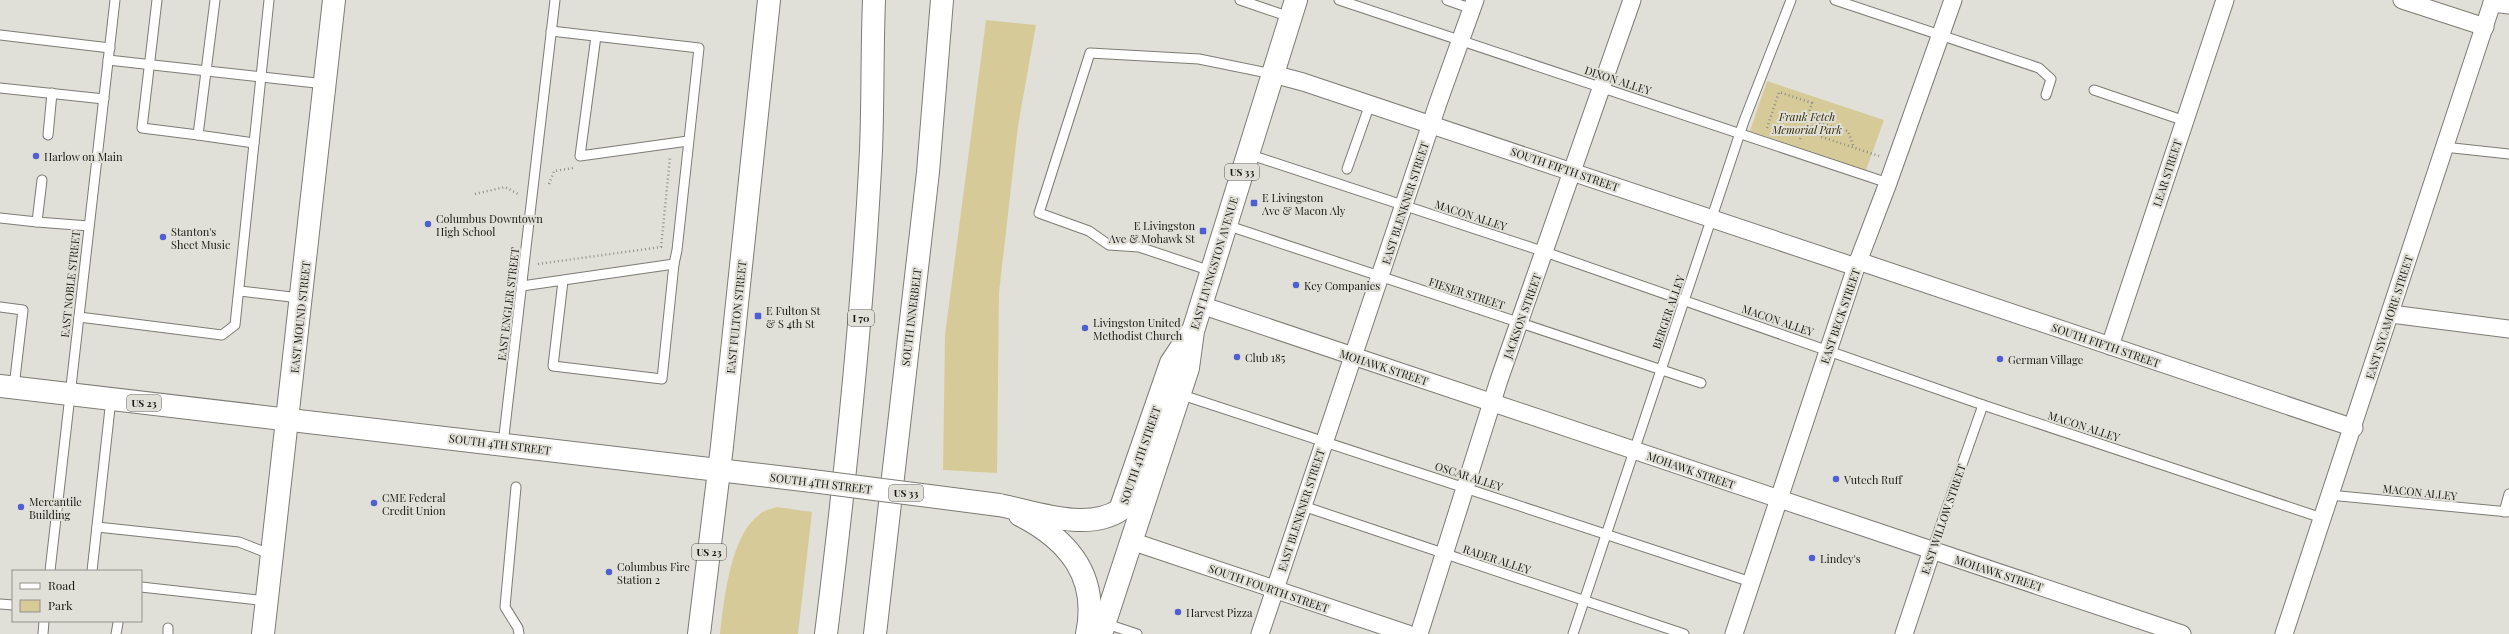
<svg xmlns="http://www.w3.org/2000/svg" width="2509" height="634" font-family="'Playfair Display',serif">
	<rect width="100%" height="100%" fill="#e1e0d8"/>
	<g fill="#d6cb98">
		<path d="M 986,20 L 1036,25 L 1018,126 L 999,293 L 997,473 L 943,470 L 945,335 Z"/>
		<path d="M 1767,81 L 1884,120 L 1866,170 L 1750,131 Z"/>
		<path d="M 777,507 L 812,512 L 798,634 L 720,634 C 724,600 730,535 760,514 C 764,510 772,509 777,507 Z"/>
	</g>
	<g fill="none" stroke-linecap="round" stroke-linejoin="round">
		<defs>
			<g id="service">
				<path d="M 157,0 L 142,128 L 198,135"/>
				<path d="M 215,0 L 198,135 L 254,143"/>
				<path d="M 1240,0 L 1290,17"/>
				<path d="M 1339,0 L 1888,183"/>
				<path d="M 1447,0 L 1472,9"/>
				<path d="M 1835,0 L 2039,68 L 2051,79 L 2046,95"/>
				<path d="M 0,35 L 110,48"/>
				<path d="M 596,36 L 580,156 L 688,141"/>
				<path d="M 108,60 L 325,84"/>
				<path d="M 0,88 L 104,99"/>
				<path d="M 2094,90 L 2185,121"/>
				<path d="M 48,135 L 52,93"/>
				<path d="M 2444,147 L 2509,154"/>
				<path d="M 1248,154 L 1545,252 L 1983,405 L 2322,518"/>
				<path d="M 1347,169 L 1370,104"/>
				<path d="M 0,218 L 37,222 L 42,180"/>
				<path d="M 37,222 L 89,226"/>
				<path d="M 1226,225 L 1701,383"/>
				<path d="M 1211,271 L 1139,247 L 1109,245 L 1089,231 L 1039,213 L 1090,53 L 1199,59 L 1273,74"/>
				<path d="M 563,281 L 553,366 L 662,379 L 674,264"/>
				<path d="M 522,286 L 674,264 L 677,250 L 699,48 L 551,31"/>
				<path d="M 240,291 L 300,298"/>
				<path d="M 0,307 L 23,310 L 14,387"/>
				<path d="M 79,317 L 222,335 L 235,325 L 269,0"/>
				<path d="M 1179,394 L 1751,582"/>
				<path d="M 503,444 L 555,0"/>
				<path d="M 516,487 L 505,607 L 518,628 L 519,634"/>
				<path d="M 2329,495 L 2509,512"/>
				<path d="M 1303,506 L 1684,634"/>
				<path d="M 2504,512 L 2509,494"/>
				<path d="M 97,527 L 239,542 L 272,555"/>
				<path d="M 1932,550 L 1983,405"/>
				<path d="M 50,571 L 115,0"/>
				<path d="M 92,571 L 111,399"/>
				<path d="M 141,587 L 267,601"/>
				<path d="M 0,604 L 13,605"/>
				<path d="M 1104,623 L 1137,634"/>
				<path d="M 43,634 L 44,621"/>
				<path d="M 116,634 L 118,623"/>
				<path d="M 168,634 L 168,628"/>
				<path d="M 1573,634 L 1744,121 L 1791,0"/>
			</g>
			<g id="minor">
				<path d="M 2402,0 L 2485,27"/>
				<path d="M 2492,3 L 2509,5"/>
				<path d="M 1273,74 L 1303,82 L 1856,267"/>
				<path d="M 1858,261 L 2354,428"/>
				<path d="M 1201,305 L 2182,634"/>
				<path d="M 2391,314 L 2509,329"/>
				<path d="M 2110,346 L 2225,0"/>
				<path d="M 1131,541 L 1408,634"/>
				<path d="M 1260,634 L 1438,103 L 1475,0"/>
				<path d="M 1419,634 L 1499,380 L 1632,0"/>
				<path d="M 1734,634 L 1856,267 L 1888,183 L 1953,0"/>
				<path d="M 1904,634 L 1932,550"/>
				<path d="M 2284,634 L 2493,0"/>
			</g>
			<g id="primary">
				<path d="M 0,386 L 812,481"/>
				<path d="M 999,505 C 1035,512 1087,532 1120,510 L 1171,363 L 1191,333"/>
				<path d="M 1020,515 C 1069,540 1099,577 1087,634"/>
				<path d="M 263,634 L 334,0"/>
				<path d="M 699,634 L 722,446 L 769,0"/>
				<path d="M 1101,634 L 1188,368 L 1193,331 L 1296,0"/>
			</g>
			<g id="motorway">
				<path d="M 826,634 C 846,473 863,312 871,150 C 873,100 872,50 874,0"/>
				<path d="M 875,634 L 928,172 L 942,0"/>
			</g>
		</defs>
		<use href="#service" stroke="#7c7b74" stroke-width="11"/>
		<use href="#minor" stroke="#7c7b74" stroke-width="19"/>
		<use href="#primary" stroke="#7c7b74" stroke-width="24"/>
		<use href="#motorway" stroke="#7c7b74" stroke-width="24"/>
		<g stroke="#8e8d87" stroke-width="2.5" stroke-dasharray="1 3" stroke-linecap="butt">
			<path d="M 1812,127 L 1821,123 L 1848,131 L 1854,148"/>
			<path d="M 1767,128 L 1779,92 L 1812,103 L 1805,125"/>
			<path d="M 1800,139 L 1805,125 L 1812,127 L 1819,136 L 1879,156"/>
			<path d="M 549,184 L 554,171 L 573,168"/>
			<path d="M 475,194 L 505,187 L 518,194"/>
			<path d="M 538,264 L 661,247 L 670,158"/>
		</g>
		<use href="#service" stroke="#fff" stroke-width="9"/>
		<use href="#minor" stroke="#fff" stroke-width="17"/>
		<use href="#primary" stroke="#fff" stroke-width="22"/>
		<use href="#motorway" stroke="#fff" stroke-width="22"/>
		<defs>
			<path id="primary-bridge" d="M 812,481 L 999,505"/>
		</defs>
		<use href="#primary-bridge" stroke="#7c7b74" stroke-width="24" stroke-linecap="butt"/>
		<use href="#primary-bridge" stroke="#fff" stroke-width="22"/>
	</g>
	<g fill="#505ed4" stroke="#e1e0d8" stroke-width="1.5">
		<circle cx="36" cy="156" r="4"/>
		<rect x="1250" y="199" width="8" height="8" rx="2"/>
		<circle cx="428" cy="224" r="4"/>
		<rect x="1199" y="227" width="8" height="8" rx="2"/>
		<circle cx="163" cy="237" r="4"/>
		<circle cx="1296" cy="285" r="4"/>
		<rect x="754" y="312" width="8" height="8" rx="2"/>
		<circle cx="1085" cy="328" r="4"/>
		<circle cx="1237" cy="357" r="4"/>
		<circle cx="2000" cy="359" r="4"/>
		<circle cx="1836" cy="479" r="4"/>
		<circle cx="374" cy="503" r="4"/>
		<circle cx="21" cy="507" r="4"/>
		<circle cx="1812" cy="558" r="4"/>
		<circle cx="609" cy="572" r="4"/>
		<circle cx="1178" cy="612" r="4"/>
	</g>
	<g text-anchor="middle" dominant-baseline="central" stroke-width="4" stroke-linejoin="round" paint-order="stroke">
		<g fill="#e1e0d8" stroke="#54534f" stroke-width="1">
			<rect x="1225" y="164" width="34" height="16" rx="3"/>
			<rect x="848" y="310" width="26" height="16" rx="3"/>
			<rect x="127" y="395" width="34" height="16" rx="3"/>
			<rect x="889" y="485" width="34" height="16" rx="3"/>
			<rect x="692" y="544" width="34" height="16" rx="3"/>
		</g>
		<g font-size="10" font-weight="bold" fill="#181714">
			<text x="1242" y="172">US 33</text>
			<text x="861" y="318">I 70</text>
			<text x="144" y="403">US 23</text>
			<text x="906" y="493">US 33</text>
			<text x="709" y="552">US 23</text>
		</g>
		<g font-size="11" fill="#181714" stroke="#e1e0d8">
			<text transform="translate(1618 80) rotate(18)">DIXON ALLEY</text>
			<text transform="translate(1565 169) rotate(19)">SOUTH FIFTH STREET</text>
			<text transform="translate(2167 173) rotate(-72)">LEAR STREET</text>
			<text transform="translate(1405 203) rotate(-72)">EAST BLENKNER STREET</text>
			<text transform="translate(1471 215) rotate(18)">MACON ALLEY</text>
			<text transform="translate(1214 263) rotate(-73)">EAST LIVINGSTON AVENUE</text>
			<text transform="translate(70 284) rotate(-84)">EAST NOBLE STREET</text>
			<text transform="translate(1467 293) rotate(18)">FIESER STREET</text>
			<text transform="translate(508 304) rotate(-83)">EAST ENGLER STREET</text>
			<text transform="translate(1668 312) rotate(-71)">BERGER ALLEY</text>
			<text transform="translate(1522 316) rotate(-70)">JACKSON STREET</text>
			<text transform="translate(1840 316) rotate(-71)">EAST BECK STREET</text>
			<text transform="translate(300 317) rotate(-84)">EAST MOUND STREET</text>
			<text transform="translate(736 317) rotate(-84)">EAST FULTON STREET</text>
			<text transform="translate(911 317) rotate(-83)">SOUTH INNERBELT</text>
			<text transform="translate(2389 317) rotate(-72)">EAST SYCAMORE STREET</text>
			<text transform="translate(1778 320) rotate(19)">MACON ALLEY</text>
			<text transform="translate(2106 345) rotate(19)">SOUTH FIFTH STREET</text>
			<text transform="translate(1384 367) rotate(18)">MOHAWK STREET</text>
			<text transform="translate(2084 426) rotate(18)">MACON ALLEY</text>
			<text transform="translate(500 444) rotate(7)">SOUTH 4TH STREET</text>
			<text transform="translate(1140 455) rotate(-71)">SOUTH 4TH STREET</text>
			<text transform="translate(1691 470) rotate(19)">MOHAWK STREET</text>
			<text transform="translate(1469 476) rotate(18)">OSCAR ALLEY</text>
			<text transform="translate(821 483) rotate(7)">SOUTH 4TH STREET</text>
			<text transform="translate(2420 492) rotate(6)">MACON ALLEY</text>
			<text transform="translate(1301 510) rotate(-72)">EAST BLENKNER STREET</text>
			<text transform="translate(1943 519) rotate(-71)">EAST WILLOW STREET</text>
			<text transform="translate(1497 559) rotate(18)">RADER ALLEY</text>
			<text transform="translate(1999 573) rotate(18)">MOHAWK STREET</text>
			<text transform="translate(1269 588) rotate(19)">SOUTH FOURTH STREET</text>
		</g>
		<g font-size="11" font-style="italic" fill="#322a05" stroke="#e1e0d8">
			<text x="1807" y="116">Frank Fetch<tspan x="1807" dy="13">Memorial Park</tspan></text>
		</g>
		<g font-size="11" fill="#181714" stroke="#e1e0d8" text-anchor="start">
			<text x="44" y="156">Harlow on Main</text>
			<text x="1262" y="197">E Livingston<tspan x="1262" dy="13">Ave &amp; Macon Aly</tspan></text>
			<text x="436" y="218">Columbus Downtown<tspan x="436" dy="13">High School</tspan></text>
			<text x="1195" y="225" text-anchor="end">E Livingston<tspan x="1195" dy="13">Ave &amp; Mohawk St</tspan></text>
			<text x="171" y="231">Stanton's<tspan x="171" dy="13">Sheet Music</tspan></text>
			<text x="1304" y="285">Key Companies</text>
			<text x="766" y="310">E Fulton St<tspan x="766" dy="13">&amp; S 4th St</tspan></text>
			<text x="1093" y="322">Livingston United<tspan x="1093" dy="13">Methodist Church</tspan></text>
			<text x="1245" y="357">Club 185</text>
			<text x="2008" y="359">German Village</text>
			<text x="1844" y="479">Vutech Ruff</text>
			<text x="382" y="497">CME Federal<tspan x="382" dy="13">Credit Union</tspan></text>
			<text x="29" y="501">Mercantile<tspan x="29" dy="13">Building</tspan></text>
			<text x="1820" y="558">Lindey's</text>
			<text x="617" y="566">Columbus Fire<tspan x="617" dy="13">Station 2</tspan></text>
			<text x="1186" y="612">Harvest Pizza</text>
		</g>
	</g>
	<rect x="12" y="570" width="130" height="52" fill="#e1e0d8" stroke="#91908a"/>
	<rect x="20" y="583" width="20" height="6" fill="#ffffff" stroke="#91908a"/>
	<text x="48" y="590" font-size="12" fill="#181714">Road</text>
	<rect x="20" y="600" width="20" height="12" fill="#d6cb98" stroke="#91908a"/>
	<text x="48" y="610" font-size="12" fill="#181714">Park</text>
</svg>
